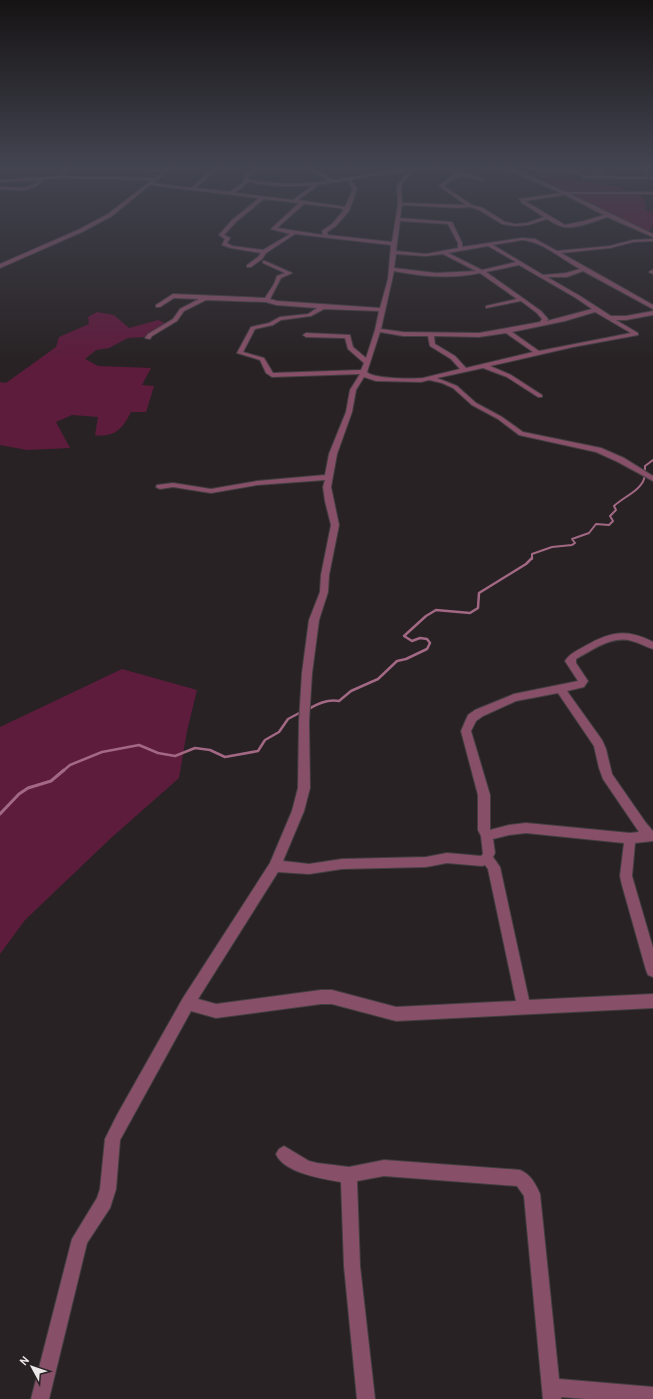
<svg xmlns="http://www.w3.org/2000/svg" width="653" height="1399" font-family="Overpass,sans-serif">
	<rect width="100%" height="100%" fill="#282224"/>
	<g fill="#5e1c3d">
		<path d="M 509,166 L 549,166 L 546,169 L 571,171 L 573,174 L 567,175 L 569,178 L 575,178 L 592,183 L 618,186 L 632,194 L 641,195 L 646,204 L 645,210 L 653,212 L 653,225 L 651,227 L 650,231 L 635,226 L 538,177 Z"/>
		<path d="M 97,312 L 114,315 L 129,328 L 158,320 L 165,323 L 145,337 L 128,338 L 109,348 L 96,350 L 85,359 L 98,366 L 151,368 L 142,385 L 154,386 L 146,412 L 131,412 C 123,428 115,438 95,435 L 98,417 L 72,415 L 56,422 L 70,448 L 27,450 L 0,445 L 0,382 L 6,383 L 56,347 L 59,337 L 89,324 L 88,317 Z"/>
		<path d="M 122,669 L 197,690 L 187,731 L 179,778 L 111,838 L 25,920 L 0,954 L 0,727 Z"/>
	</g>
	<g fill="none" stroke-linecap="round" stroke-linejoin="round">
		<path stroke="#a26884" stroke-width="2" d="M 532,559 L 532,554 L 552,547 L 572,545 L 575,543 L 572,539 L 589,533 L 596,524 L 609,525 L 613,521 L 610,516 L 616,510 L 614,506 C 622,498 641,490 644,479 C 645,475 645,470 645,466 L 653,460"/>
		<g stroke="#a26884" stroke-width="2.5">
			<path d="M 307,710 C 317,704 327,699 339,701 L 351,691 L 378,679 L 397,661 L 406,659 L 427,649 L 430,643 L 427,639 L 420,638 L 412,641 L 404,636 L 426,616 L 436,610 L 470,613 L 478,608 L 479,593 L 526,564 L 532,558"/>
			<path d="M 63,771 L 70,765 L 102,752 L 139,745 L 158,753 L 175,756 L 195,748 L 210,750 L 225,757 L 258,751 L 265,740 L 279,732 L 288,719 L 303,711"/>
		</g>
		<path stroke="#a26884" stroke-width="3" d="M 0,814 L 19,794 L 28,788 L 51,781 L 64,770"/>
		<defs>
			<g id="street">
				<path d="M 62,166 L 66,166 L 68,171 L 63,176 L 155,178 L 165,170 L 152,172 L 97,166 L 152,170 L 174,166 L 153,183 L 191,188 L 216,166 L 221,166 L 196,188 L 230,192 L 245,181 L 244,178 C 249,171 255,166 265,166 L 255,171 L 248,178 L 249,180 C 276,184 302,185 329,181 L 303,166 L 309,166 L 334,180 L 421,166 L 404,181 L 401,186 L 402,203 L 466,205 L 439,186 L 453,175 L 457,174 L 432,166 L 440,166 L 484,179 L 483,181 C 462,176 462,172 444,186 L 472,205 L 483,208 L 505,222 L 515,224 L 527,223 L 544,217 L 522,203 L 519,199 L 561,193 L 500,166 L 507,166 L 516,170 L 566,192 L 653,192 L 653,194 L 570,194 L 653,234 L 653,237 L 607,217 C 597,221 575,229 564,227 C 558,226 552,222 547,219 L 528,225 L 515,226 L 502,224 L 479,210 L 470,207 L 457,208 L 402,205 L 400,218 L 452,222 L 462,243 L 462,247 L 522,238 L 535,239 L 557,251 L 610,246 L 633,240 L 653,239 L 653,241 L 633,242 L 610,248 L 561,253 L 653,305 L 653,309 L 583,271 L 567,277 L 547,277 L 580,296 L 611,316 L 626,316 L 653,311 L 653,315 L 626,320 L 616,320 L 638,333 L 638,335 L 573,347 L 490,366 L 511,375 L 542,395 L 542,397 L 538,397 L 507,377 L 483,368 L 437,378 L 457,386 L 476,403 L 502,417 L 523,432 L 601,448 L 624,458 L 653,476 L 653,481 L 618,462 L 596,452 L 519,435 L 498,419 L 472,405 L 453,388 L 442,383 L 429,380 L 421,382 L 376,381 L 364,377 L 356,390 L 352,412 L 337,454 L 331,487 L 339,525 L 329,575 L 328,592 L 319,620 L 312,673 L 309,721 L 310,788 L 304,811 L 283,861 L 309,864 L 342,859 L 426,857 L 447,853 L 481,856 L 483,854 L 481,836 L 478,830 L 478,795 L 461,731 L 468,715 L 475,710 L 514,694 L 578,681 L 565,661 C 570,653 577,651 585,646 C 610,632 626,628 653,642 L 653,649 C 646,647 640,643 632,641 C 612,635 593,650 576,659 L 576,663 L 588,681 L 584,687 L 567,691 L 602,740 L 606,749 L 612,774 L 646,823 L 653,831 L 653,841 L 635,843 L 632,876 L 653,948 L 653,977 L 648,975 L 646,970 L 622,885 L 620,876 L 624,843 L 526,833 L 509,835 L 493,839 L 495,853 L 493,857 L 500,867 L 529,1000 L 653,994 L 653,1008 L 396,1021 L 332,1004 L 321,1004 L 216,1018 L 191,1011 L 120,1140 L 116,1189 L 110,1208 L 87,1243 L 49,1399 L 31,1399 L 72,1239 L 97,1198 L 100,1189 L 105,1139 L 117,1115 L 183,998 L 270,863 L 292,811 L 298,788 L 299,721 L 302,673 L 309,620 L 320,592 L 321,575 L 331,525 L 325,501 L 323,487 L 325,480 L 257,485 L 211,493 L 173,487 L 160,489 L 156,487 L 157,485 L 173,483 L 211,489 L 257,481 L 325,475 L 329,454 L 346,412 L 350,390 L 360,374 L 272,377 L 266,373 L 260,360 L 237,353 L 251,327 L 269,323 L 280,317 L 308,314 L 317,308 L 276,305 L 266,302 L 206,300 L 184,311 L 177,321 L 152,336 L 150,339 L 145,338 L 148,334 L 173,319 L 180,309 L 199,299 L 174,298 L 160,307 L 156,307 L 156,305 L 173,294 L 265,298 L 274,284 L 277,276 L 285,273 L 263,263 L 263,261 L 265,261 L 292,273 L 281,278 L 270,299 L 277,301 L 380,308 L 388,279 L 391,245 L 295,234 L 266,253 L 262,259 L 251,267 L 247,267 L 247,265 L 258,257 L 261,253 L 231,248 L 222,245 L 225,239 L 219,235 L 232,220 L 259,198 L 150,185 L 112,216 L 82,232 L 0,268 L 0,264 L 78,230 L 108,214 L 152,180 L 59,178 L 45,179 L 35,187 L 24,190 L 0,189 L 0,187 L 24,188 L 32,185 L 40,180 L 0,182 L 0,180 L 58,176 L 64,171 ZM 412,170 L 402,179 L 397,186 L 398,204 L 392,242 L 328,235 L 327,232 L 336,226 L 349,211 L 357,189 L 351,181 L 353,179 ZM 348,180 L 353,189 L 345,207 L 298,200 L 316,187 L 316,185 ZM 248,182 L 275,186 L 312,186 L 293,200 L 235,193 ZM 565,195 L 598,212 L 604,215 L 584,221 L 565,225 L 525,201 ZM 264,199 L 299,203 L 271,229 L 290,234 L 263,250 L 232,246 L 227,243 L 230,238 L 224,235 L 236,222 ZM 304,204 L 340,208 L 344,210 L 332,224 L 322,231 L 323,235 L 277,228 ZM 400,221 L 448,224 L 458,243 L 458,248 L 426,254 L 396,251 ZM 522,240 C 544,242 561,259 580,269 L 566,273 L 543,275 L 493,245 ZM 488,246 L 516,262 L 482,270 L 448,253 ZM 396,254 L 426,256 L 443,254 L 476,271 L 436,273 L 394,268 ZM 519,265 L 576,298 L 592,309 L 547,321 L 548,319 L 541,311 L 486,272 ZM 394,271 C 423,277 451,279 480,273 L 517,299 L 486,306 L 486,308 L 521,301 L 537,313 L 542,319 L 540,322 L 479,333 L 403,332 L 381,329 ZM 324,309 L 379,311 L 375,330 L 366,358 L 353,347 L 350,335 L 306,333 L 303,335 L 306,337 L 345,338 L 348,349 L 364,363 L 361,370 L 273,373 L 264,358 L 243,352 L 255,329 L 273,325 L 281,320 L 311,316 ZM 595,312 L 631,333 L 539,351 L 512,332 L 565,321 ZM 380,332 L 403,336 L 428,336 L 430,346 L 451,359 L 460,369 C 448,372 435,375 423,378 C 413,379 373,379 367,372 ZM 506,333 L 533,352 L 466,368 L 455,356 L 435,344 L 434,336 L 479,337 ZM 558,693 L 594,746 L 599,768 L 603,779 L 639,832 L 630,833 L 526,823 L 509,825 L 490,830 L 490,795 L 471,731 L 476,721 L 483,716 L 516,701 ZM 447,863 L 482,866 L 485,865 L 488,869 L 516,1001 L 396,1007 L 332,990 L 321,990 L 216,1004 L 198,999 L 278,872 L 309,874 L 342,869 L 426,867 Z"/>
				<path d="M 345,166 L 351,166 L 356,169 L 354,170 Z"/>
				<path d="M 486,166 L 494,166 L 511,172 L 509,173 Z"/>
				<path d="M 524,166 L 576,170 L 585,176 L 603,176 L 595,166 L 599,166 L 607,176 L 650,177 L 642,166 L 647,166 L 653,174 L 653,179 L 584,178 L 575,172 L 512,167 Z"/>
				<path d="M 652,270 L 653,270 L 653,274 L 649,272 Z"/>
				<path d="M 284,1146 L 309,1161 L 317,1163 L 349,1167 L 384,1160 L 520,1170 C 531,1175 535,1183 540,1194 L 559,1379 L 653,1387 L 653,1399 L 586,1399 L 561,1397 L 561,1399 L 543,1399 L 524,1196 L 517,1186 L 384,1176 L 357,1181 L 360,1266 L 375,1399 L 357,1399 L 344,1266 L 341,1182 C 323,1179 284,1173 276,1154 L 279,1149 Z"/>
			</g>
		</defs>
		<use href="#street" stroke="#433e40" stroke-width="2"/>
		<use href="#street" fill="#875068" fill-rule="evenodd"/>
	</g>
	<linearGradient id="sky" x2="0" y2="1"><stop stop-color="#161314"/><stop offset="0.46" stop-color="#424450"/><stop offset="1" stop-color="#424450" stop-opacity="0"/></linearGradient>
	<rect width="653" height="362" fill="url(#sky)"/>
	<g transform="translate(32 1367) rotate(310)" stroke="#282224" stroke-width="3" paint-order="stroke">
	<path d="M0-3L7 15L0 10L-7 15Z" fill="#ece7e9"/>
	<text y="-6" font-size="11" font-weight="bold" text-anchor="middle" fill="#ece7e9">N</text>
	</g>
</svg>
